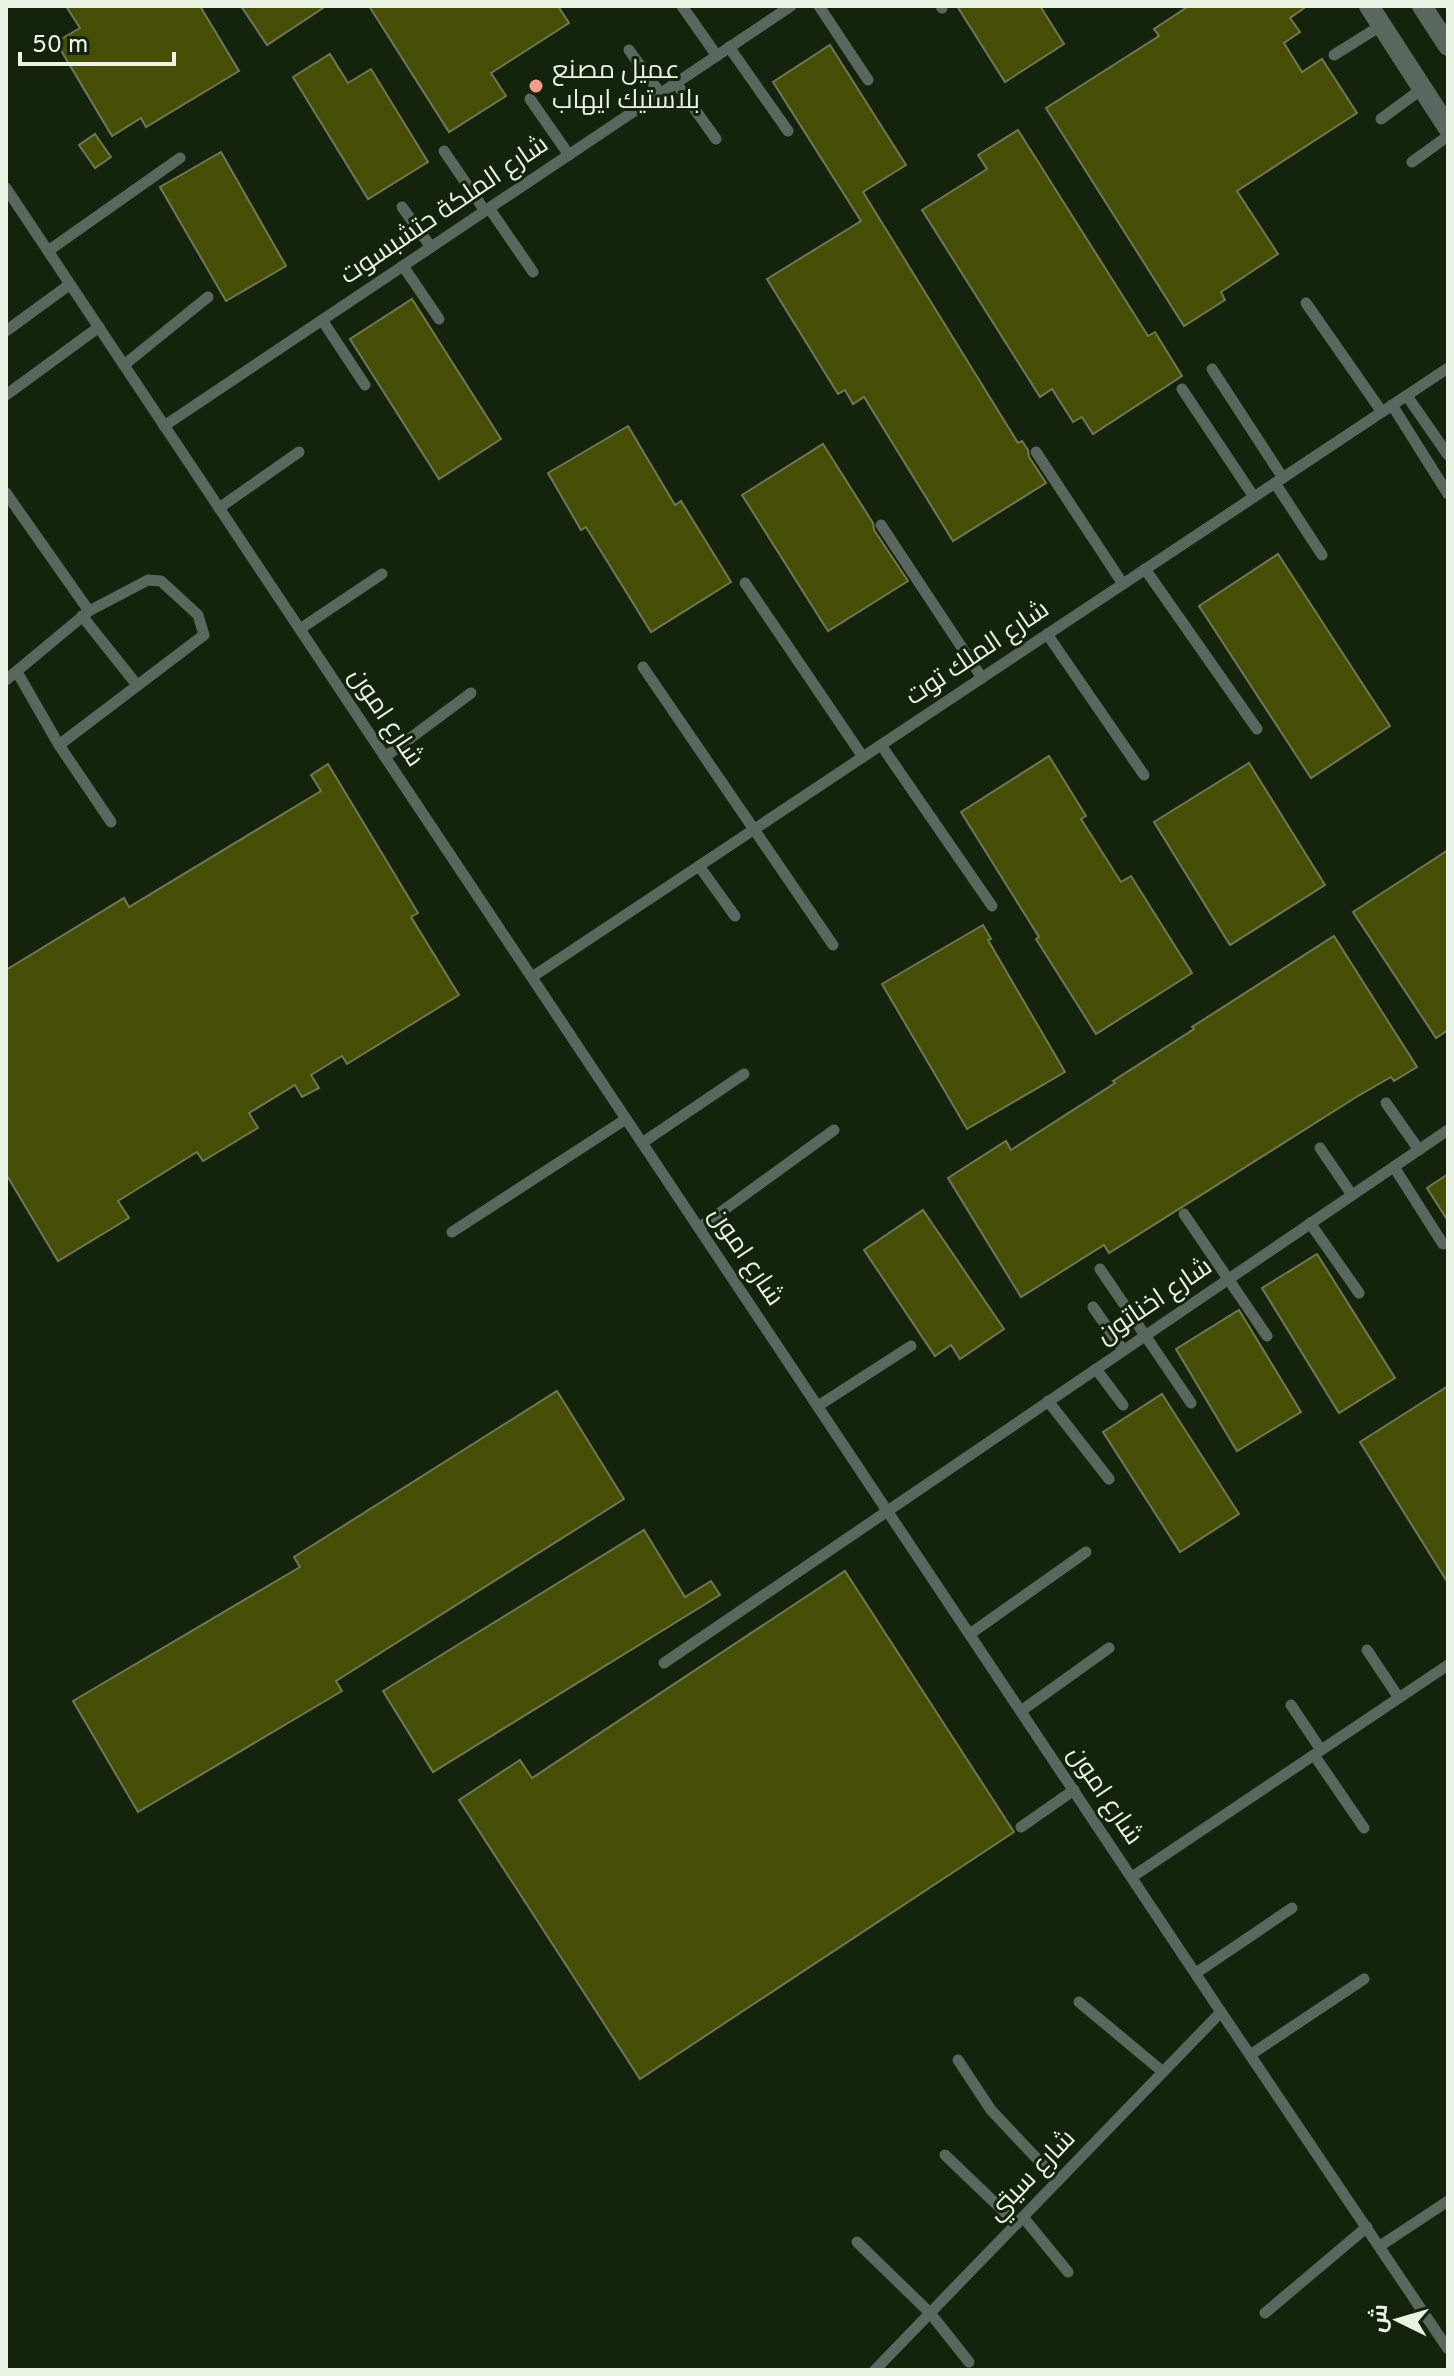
<svg xmlns="http://www.w3.org/2000/svg" width="1454" height="2376" font-family="Overpass,Cairo,sans-serif">
	<rect width="100%" height="100%" fill="#14240c"/>
	<g fill="#464e06" stroke="#707656" stroke-width="2">
		<path d="M 66,6 L 200,6 L 239,71 L 146,127 L 141,118 L 112,136 L 56,42 L 80,28 Z"/>
		<path d="M 241,6 L 326,6 L 267,45 Z"/>
		<path d="M 369,6 L 558,6 L 569,23 L 491,73 L 506,96 L 449,132 Z"/>
		<path d="M 957,6 L 1040,6 L 1064,44 L 1005,82 Z"/>
		<path d="M 1189,6 L 1307,6 L 1290,18 L 1300,32 L 1284,43 L 1302,72 L 1322,59 L 1357,113 L 1237,191 L 1278,254 L 1221,292 L 1225,300 L 1184,326 L 1046,108 L 1159,36 L 1154,29 Z"/>
		<path d="M 830,45 L 906,165 L 863,192 L 1018,443 L 1022,441 L 1028,450 L 1029,457 L 1046,483 L 953,541 L 864,397 L 853,404 L 845,390 L 838,394 L 767,279 L 861,221 L 773,82 Z"/>
		<path d="M 330,54 L 348,83 L 371,69 L 428,162 L 368,199 L 293,77 Z"/>
		<path d="M 1018,130 L 1148,336 L 1155,332 L 1182,376 L 1093,434 L 1082,417 L 1073,422 L 1052,389 L 1040,397 L 922,210 L 987,169 L 978,155 Z"/>
		<path d="M 95,134 L 111,157 L 95,168 L 79,145 Z"/>
		<path d="M 221,152 L 286,266 L 226,301 L 160,187 Z"/>
		<path d="M 412,299 L 501,439 L 439,479 L 350,339 Z"/>
		<path d="M 628,426 L 675,505 L 681,501 L 731,582 L 651,632 L 586,527 L 581,530 L 548,473 Z"/>
		<path d="M 823,444 L 873,523 L 874,530 L 908,581 L 828,631 L 742,495 Z"/>
		<path d="M 1278,554 L 1390,726 L 1311,778 L 1199,606 Z"/>
		<path d="M 1049,756 L 1086,816 L 1081,819 L 1121,882 L 1131,876 L 1192,973 L 1096,1034 L 1036,939 L 1039,937 L 961,812 Z"/>
		<path d="M 1249,763 L 1325,885 L 1230,945 L 1154,822 Z"/>
		<path d="M 328,764 L 418,913 L 411,917 L 459,995 L 347,1064 L 342,1056 L 311,1075 L 319,1088 L 302,1097 L 295,1085 L 249,1113 L 258,1128 L 203,1161 L 197,1152 L 118,1201 L 129,1218 L 58,1261 L 6,1174 L 6,970 L 124,898 L 129,907 L 321,791 L 311,775 Z"/>
		<path d="M 1448,850 L 1448,1030 L 1436,1038 L 1353,912 Z"/>
		<path d="M 983,925 L 991,939 L 988,940 L 1065,1072 L 967,1129 L 882,984 Z"/>
		<path d="M 1334,936 L 1417,1067 L 1394,1081 L 1391,1077 L 1358,1096 L 1109,1253 L 1104,1245 L 1021,1297 L 948,1178 L 1006,1141 L 1011,1150 L 1115,1083 L 1113,1081 L 1194,1029 L 1192,1027 Z"/>
		<path d="M 1448,1174 L 1448,1221 L 1427,1188 Z"/>
		<path d="M 923,1210 L 1004,1329 L 960,1359 L 951,1345 L 935,1356 L 864,1250 Z"/>
		<path d="M 1317,1254 L 1395,1378 L 1339,1413 L 1262,1288 Z"/>
		<path d="M 1239,1310 L 1301,1412 L 1237,1451 L 1176,1349 Z"/>
		<path d="M 1448,1386 L 1448,1583 L 1360,1442 Z"/>
		<path d="M 557,1391 L 624,1499 L 336,1681 L 342,1691 L 138,1812 L 73,1701 L 300,1567 L 294,1557 Z"/>
		<path d="M 1162,1394 L 1239,1514 L 1180,1552 L 1103,1432 Z"/>
		<path d="M 644,1530 L 685,1597 L 711,1581 L 720,1595 L 433,1772 L 383,1691 Z"/>
		<path d="M 845,1571 L 1014,1832 L 640,2079 L 459,1800 L 520,1760 L 532,1778 Z"/>
	</g>
	<g fill="none" stroke-linecap="round" stroke-linejoin="round">
		<g stroke="#59675e" stroke-width="11">
			<path d="M 682,6 L 717,56"/>
			<path d="M 819,6 L 868,80"/>
			<path d="M 941,6 L 942,8"/>
			<path d="M 729,47 L 788,131"/>
			<path d="M 629,50 L 660,93"/>
			<path d="M 1334,55 L 1382,25"/>
			<path d="M 676,83 L 716,139"/>
			<path d="M 530,99 L 569,155"/>
			<path d="M 1381,119 L 1423,88"/>
			<path d="M 444,151 L 485,211"/>
			<path d="M 1412,162 L 1448,136"/>
			<path d="M 6,188 L 1221,2012 L 1448,2349"/>
			<path d="M 402,207 L 431,247"/>
			<path d="M 489,208 L 533,272"/>
			<path d="M 48,251 L 180,158"/>
			<path d="M 403,266 L 439,319"/>
			<path d="M 1306,303 L 1382,412"/>
			<path d="M 322,320 L 365,385"/>
			<path d="M 6,331 L 69,285"/>
			<path d="M 124,365 L 208,297"/>
			<path d="M 1212,369 L 1283,478"/>
			<path d="M 1182,389 L 1254,497"/>
			<path d="M 6,395 L 99,327"/>
			<path d="M 1407,396 L 1448,455"/>
			<path d="M 1392,405 L 1448,494"/>
			<path d="M 164,426 L 791,6"/>
			<path d="M 1036,452 L 1123,584"/>
			<path d="M 1275,483 L 1322,555"/>
			<path d="M 6,493 L 89,611 L 6,680"/>
			<path d="M 219,508 L 299,452"/>
			<path d="M 881,525 L 982,678"/>
			<path d="M 1145,569 L 1257,729"/>
			<path d="M 745,583 L 863,757"/>
			<path d="M 82,616 L 137,685"/>
			<path d="M 300,629 L 382,574"/>
			<path d="M 1047,634 L 1144,775"/>
			<path d="M 643,667 L 833,945"/>
			<path d="M 17,672 L 59,745 L 111,822"/>
			<path d="M 59,745 L 204,635 L 198,615 L 161,581 L 148,580 L 89,611"/>
			<path d="M 881,745 L 992,906"/>
			<path d="M 385,757 L 471,693"/>
			<path d="M 699,866 L 735,916"/>
			<path d="M 532,977 L 1448,368"/>
			<path d="M 1386,1103 L 1419,1150"/>
			<path d="M 642,1143 L 744,1074"/>
			<path d="M 1320,1148 L 1352,1195"/>
			<path d="M 1394,1167 L 1443,1244"/>
			<path d="M 1184,1214 L 1267,1336"/>
			<path d="M 1310,1223 L 1359,1293"/>
			<path d="M 699,1228 L 834,1130"/>
			<path d="M 452,1232 L 626,1119"/>
			<path d="M 1100,1269 L 1191,1403"/>
			<path d="M 1093,1307 L 1123,1350"/>
			<path d="M 1096,1369 L 1123,1405"/>
			<path d="M 1048,1401 L 1109,1479"/>
			<path d="M 818,1406 L 911,1346"/>
			<path d="M 970,1634 L 1086,1552"/>
			<path d="M 1367,1650 L 1399,1698"/>
			<path d="M 664,1663 L 1448,1130"/>
			<path d="M 1291,1705 L 1321,1750"/>
			<path d="M 1021,1711 L 1109,1648"/>
			<path d="M 1314,1755 L 1364,1828"/>
			<path d="M 1021,1827 L 1074,1790"/>
			<path d="M 1132,1877 L 1448,1665"/>
			<path d="M 1196,1973 L 1292,1908"/>
			<path d="M 1079,2002 L 1163,2072"/>
			<path d="M 1250,2055 L 1364,1979"/>
			<path d="M 958,2060 L 991,2110 L 1058,2181"/>
			<path d="M 945,2155 L 1017,2224"/>
			<path d="M 1023,2217 L 1068,2272"/>
			<path d="M 857,2242 L 930,2313 L 969,2362"/>
			<path d="M 1380,2246 L 1448,2201"/>
			<path d="M 1265,2313 L 1367,2227"/>
			<path d="M 875,2370 L 1221,2012"/>
		</g>
		<g stroke="#59675e" stroke-width="20">
			<path d="M 1369,6 L 1448,128"/>
			<path d="M 1422,6 L 1448,46"/>
		</g>
	</g>
	<circle fill="#f49e89" stroke="#14240c" stroke-width="3" cx="536" cy="86" r="8"/>
	<g text-anchor="middle" dominant-baseline="central" stroke-width="6" stroke-linejoin="round" paint-order="stroke">
		<g font-size="26" fill="#e9f4e5" stroke="#14240c" text-anchor="start">
			<text x="552" y="71">عميل مصنع<tspan x="552" dy="30">بلاستيك ايهاب</tspan></text>
		</g>
		<g font-size="26" fill="#e9f4e5" stroke="#14240c">
			<text transform="translate(445 211) rotate(-34)">شارع الملكة حتشبسوت</text>
			<text transform="translate(978 654) rotate(-34)">شارع الملك توت</text>
			<text transform="translate(385 718) rotate(56)">شارع امون</text>
			<text transform="translate(745 1257) rotate(56)">شارع امون</text>
			<text transform="translate(1155 1302) rotate(-34)">شارع اخناتون</text>
			<text transform="translate(1104 1796) rotate(56)">شارع امون</text>
			<text transform="translate(1032 2176) rotate(-46)">شارع سيتي</text>
		</g>
	</g>
	<rect width="1454" height="2376" fill="none" stroke="#e9f4e5" stroke-width="16"/>
	<g transform="translate(1398 2320) rotate(275)" stroke="#14240c" stroke-width="6" paint-order="stroke">
	<path d="M0-6L14 30L0 20L-14 30Z" fill="#e9f4e5"/>
	<text y="-12" font-size="22" font-weight="bold" text-anchor="middle" fill="#e9f4e5">ش</text>
	</g>
	<path d="M20 52v12h154v-12" fill="none" stroke="#e9f4e5" stroke-width="4"/>
	<text x="32" y="52" font-size="24" fill="#e9f4e5" stroke="#14240c" stroke-width="6" paint-order="stroke">50 m</text>
</svg>
